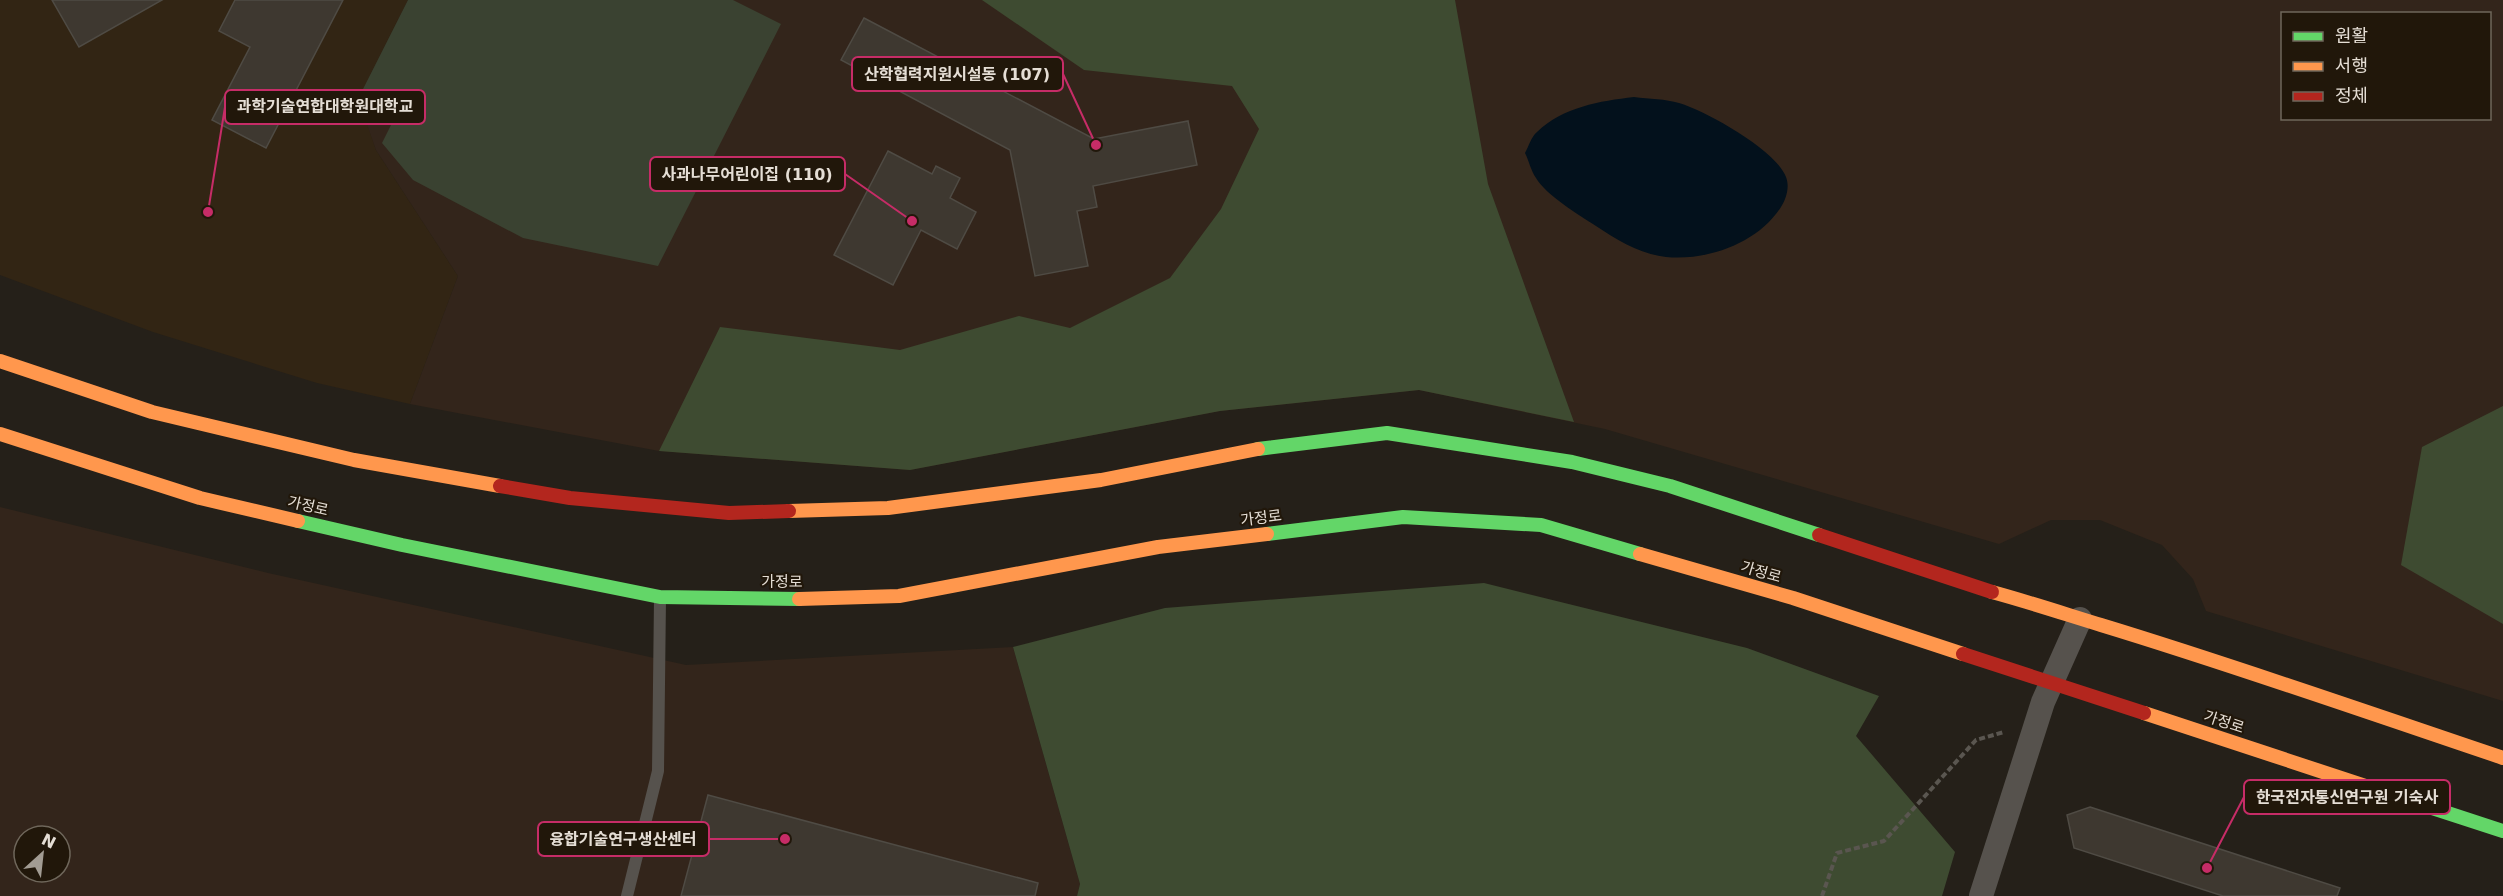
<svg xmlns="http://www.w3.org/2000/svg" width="2503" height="896" font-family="'DejaVu Sans','Noto Sans KR',sans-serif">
	<rect width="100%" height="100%" fill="#252019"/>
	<path fill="#322514" d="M 0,0 L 408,0 L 359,99 L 376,150 L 458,276 L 410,404 L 317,383 L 153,332 L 0,275 Z"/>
	<g fill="#33251b" fill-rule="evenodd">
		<path d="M 408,0 L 2503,0 L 2503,701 L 2206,611 L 2193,579 L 2162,545 L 2100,520 L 2051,520 L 1999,544 L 1605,429 L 1419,390 L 1220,411 L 910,470 L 659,451 L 410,404 L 458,276 L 376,150 L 358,99 ZM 2282,14 L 2490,14 L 2490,118 L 2282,118 Z"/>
		<path d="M 0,507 L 268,573 L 686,665 L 1013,647 L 1080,884 L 1077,896 L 0,896 ZM 24,836 L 60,836 L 60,872 L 24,872 Z"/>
	</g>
	<path fill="#3a4231" d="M 408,0 L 733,0 L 781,24 L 658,266 L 523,238 L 413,180 L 382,143 L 395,117 L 358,99 Z"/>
	<g fill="#3e4b31">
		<path d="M 982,0 L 1455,0 L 1488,184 L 1574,422 L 1419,390 L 1220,411 L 910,470 L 659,451 L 720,327 L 900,350 L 1019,316 L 1070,328 L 1170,278 L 1221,209 L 1259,129 L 1232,86 L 1084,70 Z"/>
		<path d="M 2503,406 L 2503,624 L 2401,565 L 2422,447 Z"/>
		<path d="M 1484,583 L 1747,648 L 1879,696 L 1856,736 L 1955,852 L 1942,896 L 1077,896 L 1080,884 L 1013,647 L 1165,608 Z"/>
	</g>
	<path fill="#03111c" d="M 1634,97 C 1649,99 1666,99 1679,103 C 1706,111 1776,150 1786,177 C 1790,187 1786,199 1781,207 C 1758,243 1708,261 1666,257 C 1640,254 1617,240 1596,226 C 1579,215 1546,195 1536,178 C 1531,171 1529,161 1525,153 C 1529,146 1531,137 1537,132 C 1563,107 1600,101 1634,97 Z"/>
	<g fill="#3e3830" stroke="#4f4b44" stroke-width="1.5">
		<path d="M 52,0 L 162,0 L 79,47 Z"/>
		<path d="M 235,0 L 343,0 L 266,148 L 212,120 L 250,47 L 219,31 Z"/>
		<path d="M 864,18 L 1094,139 L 1188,121 L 1197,165 L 1093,186 L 1097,207 L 1077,211 L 1088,266 L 1035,276 L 1010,150 L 841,60 Z"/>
		<path d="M 888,151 L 932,174 L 936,166 L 960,178 L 950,198 L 976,212 L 957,249 L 921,230 L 893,285 L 834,255 Z"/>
		<path d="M 708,795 L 1038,883 L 1035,896 L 681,896 Z"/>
		<path d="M 2090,807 L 2340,888 L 2337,896 L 2223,896 L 2074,848 L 2067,815 Z"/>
	</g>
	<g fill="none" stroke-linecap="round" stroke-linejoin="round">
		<path stroke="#5a5650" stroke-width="4" stroke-dasharray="6 3" stroke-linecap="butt" d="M 1822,896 L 1837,853 L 1884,841 L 1976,740 L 2004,732"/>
		<path stroke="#56524d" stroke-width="12" d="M 627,896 L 658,771 L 660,598"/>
		<path stroke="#56524d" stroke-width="24" d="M 1981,896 L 2043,702 L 2080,619"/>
		<g stroke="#63d668" stroke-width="14">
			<path d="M 1258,449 L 1387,433 L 1572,462 L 1670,486 L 1819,535"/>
			<path d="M 298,521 L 402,545 L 660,597 L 799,599"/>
			<path d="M 1267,534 L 1403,517 L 1541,525 L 1640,554"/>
			<path d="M 2420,804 L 2503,831"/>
		</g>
		<g stroke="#ff974d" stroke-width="14">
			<path d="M 0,361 L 152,412 L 354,460 L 500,486"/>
			<path d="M 0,434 L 200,498 L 298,521"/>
			<path d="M 789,511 L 888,508 L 1101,480 L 1258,449"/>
			<path d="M 1640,554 L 1793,598 L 1963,654"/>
			<path d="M 1992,592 C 2029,602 2065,614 2101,625 C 2236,666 2369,713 2503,758"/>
			<path d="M 799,599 L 899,596 L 1158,547 L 1267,534"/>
			<path d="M 2144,713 L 2420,804"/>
		</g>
		<g stroke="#b3261e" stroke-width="14">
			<path d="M 500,486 L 570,498 L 729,513 L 789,511"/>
			<path d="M 1819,535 L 1992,592"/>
			<path d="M 1963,654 L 2144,713"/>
		</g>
	</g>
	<g text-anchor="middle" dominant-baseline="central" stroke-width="4.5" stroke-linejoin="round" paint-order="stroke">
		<g font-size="15" fill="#e5ded5" stroke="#21170a">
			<text transform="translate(308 506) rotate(13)">가정로</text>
			<text transform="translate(1261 518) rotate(-7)">가정로</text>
			<text transform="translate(1761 572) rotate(16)">가정로</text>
			<text x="782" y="582">가정로</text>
			<text transform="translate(2224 722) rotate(18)">가정로</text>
		</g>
	</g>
	<path fill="none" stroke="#c62c67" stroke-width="2" d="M1096 145L1063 74M208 212L225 107M912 221L845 174M2207 868L2244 797M785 839L709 839"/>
	<g fill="#c62c67" stroke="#21170a" stroke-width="2">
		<circle cx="1096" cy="145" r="6"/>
		<circle cx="208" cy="212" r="6"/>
		<circle cx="912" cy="221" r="6"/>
		<circle cx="2207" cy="868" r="6"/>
		<circle cx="785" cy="839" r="6"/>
	</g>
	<g fill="#21170a" stroke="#c62c67" stroke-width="2">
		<rect x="852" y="57" width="211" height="34" rx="6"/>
		<rect x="225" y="90" width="200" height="34" rx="6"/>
		<rect x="650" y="157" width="195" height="34" rx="6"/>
		<rect x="2244" y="780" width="206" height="34" rx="6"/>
		<rect x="538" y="822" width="171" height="34" rx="6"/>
	</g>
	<g font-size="16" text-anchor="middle" font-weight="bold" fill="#e5ded5">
		<text x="957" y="80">산학협력지원시설동 (107)</text>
		<text x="325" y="112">과학기술연합대학원대학교</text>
		<text x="747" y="180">사과나무어린이집 (110)</text>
		<text x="2347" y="803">한국전자통신연구원 기숙사</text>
		<text x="623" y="845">융합기술연구생산센터</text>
	</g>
	<rect x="2281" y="12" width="210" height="108" fill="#21170a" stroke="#6f675b" stroke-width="1.5"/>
	<rect x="2293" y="32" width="30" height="9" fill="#63d668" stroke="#6f675b" stroke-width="1.5"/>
	<text x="2335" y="42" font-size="18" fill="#e5ded5">원활</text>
	<rect x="2293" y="62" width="30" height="9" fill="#ff974d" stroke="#6f675b" stroke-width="1.5"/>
	<text x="2335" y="72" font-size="18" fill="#e5ded5">서행</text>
	<rect x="2293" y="92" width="30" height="9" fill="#b3261e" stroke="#6f675b" stroke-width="1.5"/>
	<text x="2335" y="102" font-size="18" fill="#e5ded5">정체</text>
	<g transform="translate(42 854) rotate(27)"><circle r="28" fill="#21170a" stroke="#6f675b" stroke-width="1.5"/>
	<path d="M0-4.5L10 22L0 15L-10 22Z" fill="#a29c93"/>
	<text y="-9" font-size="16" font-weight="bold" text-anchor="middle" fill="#e5ded5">N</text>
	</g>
</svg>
